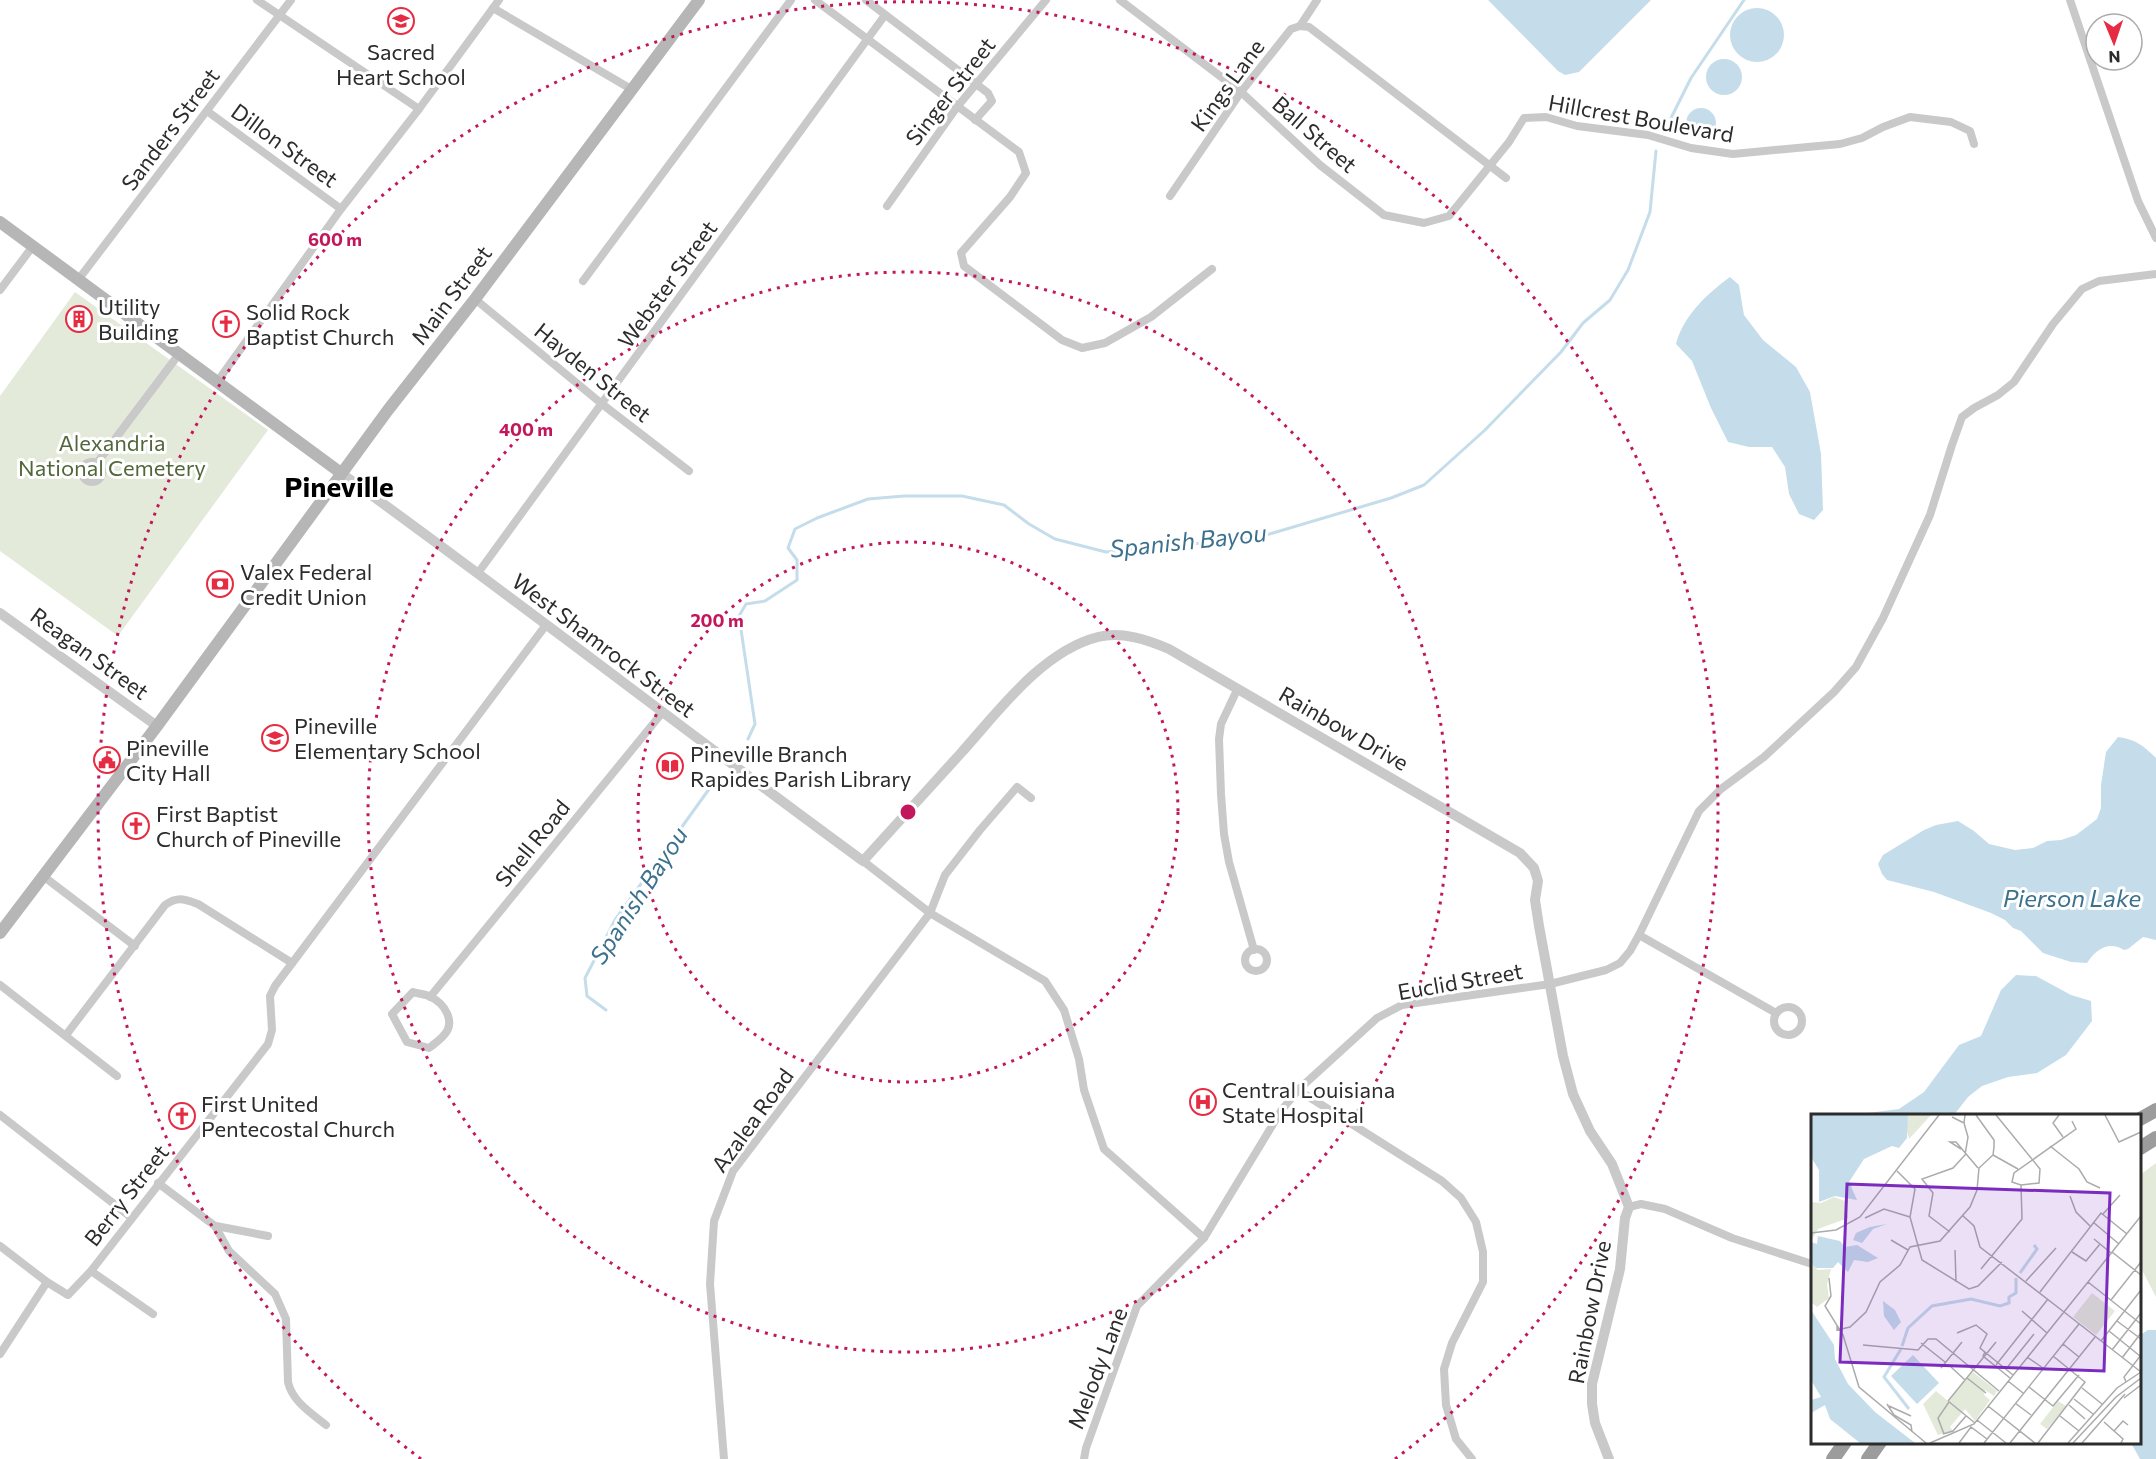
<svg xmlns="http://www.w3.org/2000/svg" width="2156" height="1459" font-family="Commissioner,sans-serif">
	<rect width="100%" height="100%" fill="#fff"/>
	<g fill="#e3ead9">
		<path d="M 75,292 L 268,430 L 118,636 L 0,551 L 0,396 Z"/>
		<path d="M 2156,1163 L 2156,1297 L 2140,1266 L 2140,1175 Z"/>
	</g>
	<g fill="#c5ddea">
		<path d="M 1488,0 L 1651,0 L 1579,72 L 1565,75 L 1558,71 Z"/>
		<circle cx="1757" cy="35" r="27"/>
		<circle cx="1724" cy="77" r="18"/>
		<circle cx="1701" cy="123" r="15"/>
		<path d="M 1730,277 L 1739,285 L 1744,315 L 1763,340 L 1796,367 L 1810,392 L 1821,454 L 1823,510 L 1814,520 L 1799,514 L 1789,494 L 1785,467 L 1772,447 L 1749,447 L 1728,442 L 1711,408 L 1692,361 L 1676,344 C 1683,316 1708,293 1730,277 Z"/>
		<path d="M 2118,737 C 2135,739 2144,746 2156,758 L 2156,940 L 2143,937 L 2128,949 L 2124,950 C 2109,940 2095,950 2087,963 L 2071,962 L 2043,953 L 2021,931 L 2013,928 L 2005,920 L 1991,913 L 1934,892 L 1887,880 L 1882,874 L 1878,864 L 1883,855 L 1924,830 L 1936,825 L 1958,821 L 1974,831 L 1989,844 L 2015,850 L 2033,848 L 2047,841 L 2061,840 L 2076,835 L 2097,819 L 2101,808 L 2101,785 L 2106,752 Z"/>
		<path d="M 2016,975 L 2036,976 L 2071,995 L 2091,1001 L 2092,1021 L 2066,1055 L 2037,1073 L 2008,1077 L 1982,1086 L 1968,1097 L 1954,1115 L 1852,1115 L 1899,1109 L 1924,1092 L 1959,1045 L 1981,1036 L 2001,990 Z"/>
		<path d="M 2148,1330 L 2156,1330 L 2156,1459 L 2140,1459 L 2131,1443 L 2140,1442 L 2140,1335 Z"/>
	</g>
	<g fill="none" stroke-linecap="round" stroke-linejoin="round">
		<g stroke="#c5ddea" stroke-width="3">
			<path d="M 1665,130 L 1691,78 L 1744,0"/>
			<path d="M 748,739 L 755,724 L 739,616 L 746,604 L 765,601 L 797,580 L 797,560 L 788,548 L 795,529 L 817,518 L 868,499 L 904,496 L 962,496 L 1004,505 L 1029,524 L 1055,539 L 1106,552 L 1256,538 L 1391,498 L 1424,485 L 1485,430 L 1561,352 L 1583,323 L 1610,300 L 1628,270 L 1650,212 L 1656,151"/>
			<path d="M 606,1010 L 587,996 L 585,978 L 615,920 L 717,778"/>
		</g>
		<g stroke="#c9c9c9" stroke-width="8">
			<path d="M 257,0 L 419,109"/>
			<path d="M 815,0 L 1019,152 L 1026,173 L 1010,197 L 961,253 L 964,266 L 1062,340 L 1082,348 L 1105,343 L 1151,317 L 1212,269"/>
			<path d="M 866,0 L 988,93 L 992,101 L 975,120"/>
			<path d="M 1120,0 L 1241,92 L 1320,165 L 1384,215 L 1424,223 L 1449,216 L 1509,142 L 1524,118 L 1546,117 L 1577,126 L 1648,135 L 1691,148 L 1733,154 L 1840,144 L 1862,138 L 1883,127 L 1910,117 L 1951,122 L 1970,131 L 1974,144"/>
			<path d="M 2070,0 L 2138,201 L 2156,238"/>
			<path d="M 493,8 L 631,89"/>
			<path d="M 1300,26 L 1309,27 L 1506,178"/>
			<path d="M 207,111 L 341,209"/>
			<path d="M 1170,196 L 1241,92 L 1291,29 L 1300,26 L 1317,0"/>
			<path d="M 887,206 L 957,107 L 1046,0"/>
			<path d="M 78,280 L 291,0"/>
			<path d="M 583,281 L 791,0"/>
			<path d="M 0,290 L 33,246"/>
			<path d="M 475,299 L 602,404 L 689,471"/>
			<path d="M 217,382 L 341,209 L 419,109 L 499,0"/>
			<circle cx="92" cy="472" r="10"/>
			<path d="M 97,463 L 179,354"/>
			<path d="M 478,573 L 885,15"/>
			<path d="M 1237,690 L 1221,724 L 1219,739 L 1221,794 L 1224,834 L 1229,862 L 1254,950"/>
			<path d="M 863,861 L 930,913 L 1045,981 L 1064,1010 L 1079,1059 L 1084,1090 L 1104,1149 L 1204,1238"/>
			<path d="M 43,876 L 135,946"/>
			<path d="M 1639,935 L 1776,1013"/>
			<circle cx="1256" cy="960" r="11"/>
			<path d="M 0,985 L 117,1076"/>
			<path d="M 413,992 C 419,994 426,994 431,997 C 445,1004 456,1022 444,1035 C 440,1040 434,1044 429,1048 L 407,1042 L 392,1014 Z"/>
			<path d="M 430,997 L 662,713"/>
			<circle cx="1788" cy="1021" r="14"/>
			<path d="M 66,1035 L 165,905 C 178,896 184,899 198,904 L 292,963"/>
			<path d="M 1298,1090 L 1442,1181 L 1461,1198 L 1476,1222 L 1483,1252 L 1483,1282 L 1452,1343 L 1444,1369 L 1446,1405 L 1456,1439 L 1472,1459"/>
			<path d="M 0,1115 L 132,1218"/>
			<path d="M 158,1183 L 215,1226 L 229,1251 L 275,1294 L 286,1319 L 288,1382 C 292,1401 311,1413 326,1425"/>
			<path d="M 1629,1207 L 1641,1204 L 1665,1209 L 1732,1238 L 1812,1264"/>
			<path d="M 216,1226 L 268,1236"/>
			<path d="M 0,1246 L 47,1282 L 68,1295 L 91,1271 L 268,1044 L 272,1030 L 270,996 L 275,986 L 546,625"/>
			<path d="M 91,1271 L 153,1314"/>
			<path d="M 0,1354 L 47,1282"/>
			<path d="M 724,1459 L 710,1284 L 714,1221 L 733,1171 L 930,913 L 945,875 L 980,830 L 1017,787 L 1031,798"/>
			<path d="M 1084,1459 L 1086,1448 L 1137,1306 L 1204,1238 L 1281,1111 L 1298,1090 L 1377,1018 L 1402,1005 L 1550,984 L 1606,970 L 1620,963 L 1630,951 L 1639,935 L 1699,811 L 1721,789 L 1764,757 L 1834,692 L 1856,667 L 1883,618 L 1930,515 L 1952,445 L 1962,417 L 1974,408 L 1998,395 L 2014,382 L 2053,324 L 2082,289 L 2099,281 L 2156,274"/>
		</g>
		<g stroke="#c9c9c9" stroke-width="10">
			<path d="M 341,473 C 517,600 688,733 863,861 C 896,825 928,789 961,753 C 998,712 1042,651 1098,637 C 1122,631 1148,640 1169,649 L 1520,853 L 1534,868 L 1538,881 L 1535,900 L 1539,926 L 1563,1056 L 1573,1094 L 1590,1131 L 1612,1164 L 1629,1207 L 1625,1218 L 1620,1269 L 1592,1384 L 1592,1404 L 1595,1423 L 1609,1459"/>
			<path d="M 0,613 L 157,726"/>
		</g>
		<g stroke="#b6b6b6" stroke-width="12">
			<path d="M 0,222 L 341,473"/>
			<path d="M 0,933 L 157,726 L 388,410 L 475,299 L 699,0"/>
		</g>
		<g stroke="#9c9c9c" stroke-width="14">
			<path d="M 2140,1119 L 2156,1110"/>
			<path d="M 2140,1148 L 2156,1138"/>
			<path d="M 1833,1459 L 1845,1442"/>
			<path d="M 1868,1459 L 1880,1442"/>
		</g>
	</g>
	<g fill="none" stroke="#c2185b" stroke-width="3" stroke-dasharray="3 6">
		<circle cx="908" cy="812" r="270"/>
		<circle cx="908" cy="812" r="540"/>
		<path d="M421 1459A810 810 0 1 1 1395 1459"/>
	</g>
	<defs>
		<symbol id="school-ring" viewBox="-11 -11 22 22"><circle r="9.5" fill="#fff" stroke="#e52c42" stroke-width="1.5"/><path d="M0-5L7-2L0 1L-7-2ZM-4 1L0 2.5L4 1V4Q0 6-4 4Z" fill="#e52c42"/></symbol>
		<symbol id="building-ring" viewBox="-11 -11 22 22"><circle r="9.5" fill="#fff" stroke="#e52c42" stroke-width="1.5"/><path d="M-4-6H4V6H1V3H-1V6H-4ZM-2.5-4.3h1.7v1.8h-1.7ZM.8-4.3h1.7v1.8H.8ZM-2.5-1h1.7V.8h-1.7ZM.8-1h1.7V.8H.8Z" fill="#e52c42"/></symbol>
		<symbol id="church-ring" viewBox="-11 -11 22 22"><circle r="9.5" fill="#fff" stroke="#e52c42" stroke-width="1.5"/><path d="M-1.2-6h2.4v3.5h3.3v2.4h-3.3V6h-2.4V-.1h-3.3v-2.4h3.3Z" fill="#e52c42"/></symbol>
		<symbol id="bank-ring" viewBox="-11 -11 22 22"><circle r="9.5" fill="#fff" stroke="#e52c42" stroke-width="1.5"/><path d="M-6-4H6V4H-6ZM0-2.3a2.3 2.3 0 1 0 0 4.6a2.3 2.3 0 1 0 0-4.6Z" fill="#e52c42"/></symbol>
		<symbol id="civic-ring" viewBox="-11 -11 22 22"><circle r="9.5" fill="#fff" stroke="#e52c42" stroke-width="1.5"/><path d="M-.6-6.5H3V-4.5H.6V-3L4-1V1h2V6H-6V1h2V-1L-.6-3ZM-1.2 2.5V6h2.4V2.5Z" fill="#e52c42"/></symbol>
		<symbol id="library-ring" viewBox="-11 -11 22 22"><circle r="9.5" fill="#fff" stroke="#e52c42" stroke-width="1.5"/><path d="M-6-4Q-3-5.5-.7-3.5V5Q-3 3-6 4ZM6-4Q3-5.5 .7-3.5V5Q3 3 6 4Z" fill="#e52c42"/></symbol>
		<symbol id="hospital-ring" viewBox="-11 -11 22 22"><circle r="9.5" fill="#fff" stroke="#e52c42" stroke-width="1.5"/><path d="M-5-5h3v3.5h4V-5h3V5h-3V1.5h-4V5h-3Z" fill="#e52c42"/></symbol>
	</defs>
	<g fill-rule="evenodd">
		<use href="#school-ring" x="386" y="6" width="30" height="30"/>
		<use href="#building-ring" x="64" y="304" width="30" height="30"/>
		<use href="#church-ring" x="211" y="309" width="30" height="30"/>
		<use href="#bank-ring" x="205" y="569" width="30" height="30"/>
		<use href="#school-ring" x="260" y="723" width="30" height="30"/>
		<use href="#civic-ring" x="92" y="745" width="30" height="30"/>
		<use href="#library-ring" x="655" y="751" width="30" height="30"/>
		<use href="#church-ring" x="121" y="811" width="30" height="30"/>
		<use href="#hospital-ring" x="1188" y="1087" width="30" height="30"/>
		<use href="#church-ring" x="167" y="1101" width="30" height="30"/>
	</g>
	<g text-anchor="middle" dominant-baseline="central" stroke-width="6" stroke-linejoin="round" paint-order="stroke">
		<g font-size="22" fill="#2c2c2c" stroke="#fff" text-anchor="start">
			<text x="401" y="51" text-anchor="middle">Sacred<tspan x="401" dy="25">Heart School</tspan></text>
			<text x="98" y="306">Utility<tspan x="98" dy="25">Building</tspan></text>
			<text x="246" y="311">Solid Rock<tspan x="246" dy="25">Baptist Church</tspan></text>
			<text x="240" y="571">Valex Federal<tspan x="240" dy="25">Credit Union</tspan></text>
			<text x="294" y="725">Pineville<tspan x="294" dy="25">Elementary School</tspan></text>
			<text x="126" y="747">Pineville<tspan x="126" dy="25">City Hall</tspan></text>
			<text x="690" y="753">Pineville Branch<tspan x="690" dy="25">Rapides Parish Library</tspan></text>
			<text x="156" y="813">First Baptist<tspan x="156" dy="25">Church of Pineville</tspan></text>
			<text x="1222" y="1089">Central Louisiana<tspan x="1222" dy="25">State Hospital</tspan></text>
			<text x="201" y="1103">First United<tspan x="201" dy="25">Pentecostal Church</tspan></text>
		</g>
		<g font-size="22" fill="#2c2c2c" stroke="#fff">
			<text transform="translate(1227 85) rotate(-54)">Kings Lane</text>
			<text transform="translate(950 91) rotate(-52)">Singer Street</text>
			<text transform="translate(1641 118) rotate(10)">Hillcrest Boulevard</text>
			<text transform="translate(170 129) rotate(-53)">Sanders Street</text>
			<text transform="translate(1315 134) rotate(41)">Ball Street</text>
			<text transform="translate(285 145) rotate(36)">Dillon Street</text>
			<text transform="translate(667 284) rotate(-54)">Webster Street</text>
			<text transform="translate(451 295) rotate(-53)">Main Street</text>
			<text transform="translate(593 372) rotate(39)">Hayden Street</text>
			<text transform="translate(604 645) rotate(37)">West Shamrock Street</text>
			<text transform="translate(90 653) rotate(36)">Reagan Street</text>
			<text transform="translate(1344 728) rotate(30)">Rainbow Drive</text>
			<text transform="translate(532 843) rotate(-51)">Shell Road</text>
			<text transform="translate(1460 981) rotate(-10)">Euclid Street</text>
			<text transform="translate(752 1120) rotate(-54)">Azalea Road</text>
			<text transform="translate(126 1195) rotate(-52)">Berry Street</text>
			<text transform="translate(1589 1312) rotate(-79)">Rainbow Drive</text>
			<text transform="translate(1097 1368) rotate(-69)">Melody Lane</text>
		</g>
		<g font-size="22" fill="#51673a" stroke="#fff">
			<text x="112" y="442">Alexandria<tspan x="112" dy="25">National Cemetery</tspan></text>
		</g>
		<g font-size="24" font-style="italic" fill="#3b718d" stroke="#fff">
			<text transform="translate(1188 540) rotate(-6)">Spanish Bayou</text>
			<text transform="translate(638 895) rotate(-57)">Spanish Bayou</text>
			<text x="2072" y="897">Pierson Lake</text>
		</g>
		<g font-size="28" font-weight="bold" fill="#000" stroke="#fff">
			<text x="339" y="486">Pineville</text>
		</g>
	</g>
	<g transform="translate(1811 1114)">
		<rect width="330" height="330" fill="#fff"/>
		<path d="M 97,1 L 120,1 L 98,25 L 95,13 ZM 23,83 L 34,87 L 37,104 L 7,115 L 0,127 L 0,88 L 10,89 ZM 0,150 L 7,156 L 20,155 L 16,170 L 18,184 L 6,193 L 0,188 ZM 281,179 L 304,197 L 285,221 L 262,203 ZM 162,258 L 186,277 L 183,282 L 174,276 L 173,281 L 179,286 L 164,307 L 154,295 L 139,313 L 142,317 L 127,321 L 112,290 L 125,277 L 137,287 ZM 247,287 L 255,292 L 236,315 L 229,310 Z" fill="#e3ead9"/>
		<path d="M 0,1 L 97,1 L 96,24 L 88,34 L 81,32 L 53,45 L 38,68 L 46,86 L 24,82 L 8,88 L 8,56 L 0,43 ZM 76,110 L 62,115 L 51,129 L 42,126 L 45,119 L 59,113 ZM 7,122 L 29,127 L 34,133 L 46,131 L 67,144 L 57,148 L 43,146 L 37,158 L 27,148 L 22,154 L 5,154 L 0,150 L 0,128 L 6,130 ZM 72,187 L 84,196 L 90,208 L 83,216 L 73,202 ZM 0,196 L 23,231 L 24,245 L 37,270 L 64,298 L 104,329 L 49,329 L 19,305 L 14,291 L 0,299 L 0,286 L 10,283 L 0,266 ZM 102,241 L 128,269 L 106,290 L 80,262 Z" fill="#c5ddea"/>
		<path fill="none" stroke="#c5ddea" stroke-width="3" d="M 209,159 L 226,135 L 223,131M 91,232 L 97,214 L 121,192 L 160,185 L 189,192 L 198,189 L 198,183 L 205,179 L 205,164M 90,235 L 73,263 L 98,295"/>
		<path fill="none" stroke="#ababab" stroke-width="1.5" d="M 185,1 L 229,55 L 228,69 L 210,71M 248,1 L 242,9 L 252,23M 294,1 L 308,28 L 330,18M 141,3 L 153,9 L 154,1M 239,32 L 268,55 L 276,68 L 289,74M 150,35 L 139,28 L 145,28 L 167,54M 182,41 L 207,55M 86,57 L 104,75 L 99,103 L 111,146 L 158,175 L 167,172 L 191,148M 259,82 L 265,98 L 279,112M 292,100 L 309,81M 151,101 L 163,112 L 169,133 L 253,198M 54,104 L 73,95 L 99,103M 282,108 L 308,130M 139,118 L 118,102 L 122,79 L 111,65 L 142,54 L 154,41 L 157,23 L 153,9M 0,119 L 25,116 L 49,103 L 128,1M 283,125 L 300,139M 80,126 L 97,136M 144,136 L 145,168M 261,138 L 275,147 L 289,130M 301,138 L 330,161M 170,155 L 211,105 L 210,71 L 201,68 L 203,59 L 265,15 L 261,7M 18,164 L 20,182 L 14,192 L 32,221 L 48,273 L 115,329M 215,167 L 245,134M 277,168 L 330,210M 229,178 L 290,99 L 316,120M 300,186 L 330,148M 211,197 L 236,219M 253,198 L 330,258M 306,207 L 330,225M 26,212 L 26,216 L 39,213 L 55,198 L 69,168 L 89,151 L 99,133 L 129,127 L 159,93 L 166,76 L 168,54 L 182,41 L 183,33 L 183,26 L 165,1M 298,217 L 329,242M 146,219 L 165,211 L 176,220 L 169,234 L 202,261M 290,227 L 330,176M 110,229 L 134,248M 252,230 L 268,243M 52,231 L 107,236 L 117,225 L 125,225 L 188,277M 301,236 L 330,199M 174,238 L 172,242 L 199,264M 216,243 L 232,254M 311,244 L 330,219M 185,251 L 237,185M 140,253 L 154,266M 130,254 L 151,228M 195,255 L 223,220M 156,264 L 175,279M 197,267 L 212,279M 315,268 L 313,263 L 330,241M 218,273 L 242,292 L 268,261M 271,274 L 291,290M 313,284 L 330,271M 263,285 L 282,300M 137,287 L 185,228M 137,287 L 164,309M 204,289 L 220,301M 76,290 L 83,301 L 100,311 L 101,318M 258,291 L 274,305M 78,292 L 100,302M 177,292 L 224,329M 249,302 L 268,317M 166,306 L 195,329M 293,308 L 312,325 L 310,329M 303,317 L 312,307 L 317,311M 132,320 L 142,317 L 155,302M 133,320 L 127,304 L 138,288M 119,329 L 163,310 L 330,102M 148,329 L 160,313 L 176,325M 173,329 L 268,210M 199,329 L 284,223M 227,329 L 274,268 L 242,242M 257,329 L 306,274 L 330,258M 262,329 L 305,283 L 330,264M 271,329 L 314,280"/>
		<path fill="#7b2cbf" fill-opacity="0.15" stroke="#7b2cbf" stroke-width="3" d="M 36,70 L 299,79 L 293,257 L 29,248 Z"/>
		<rect width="330" height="330" fill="none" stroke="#2c2c2c" stroke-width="3"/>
	</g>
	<circle cx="908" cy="812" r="9" fill="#c2185b" stroke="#fff" stroke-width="3"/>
	<g font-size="18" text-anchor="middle" font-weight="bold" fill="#c2185b" stroke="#fff" stroke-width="6" stroke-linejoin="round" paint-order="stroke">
		<text x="335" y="246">600 m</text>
		<text x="526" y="436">400 m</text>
		<text x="717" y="627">200 m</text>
	</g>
	<g transform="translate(2114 42) rotate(178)"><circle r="28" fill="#ffffff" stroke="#ababab" stroke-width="1.5"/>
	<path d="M0-4.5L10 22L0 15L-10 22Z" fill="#e52c42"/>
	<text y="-9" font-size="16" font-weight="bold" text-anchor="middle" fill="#2c2c2c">N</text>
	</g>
</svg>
